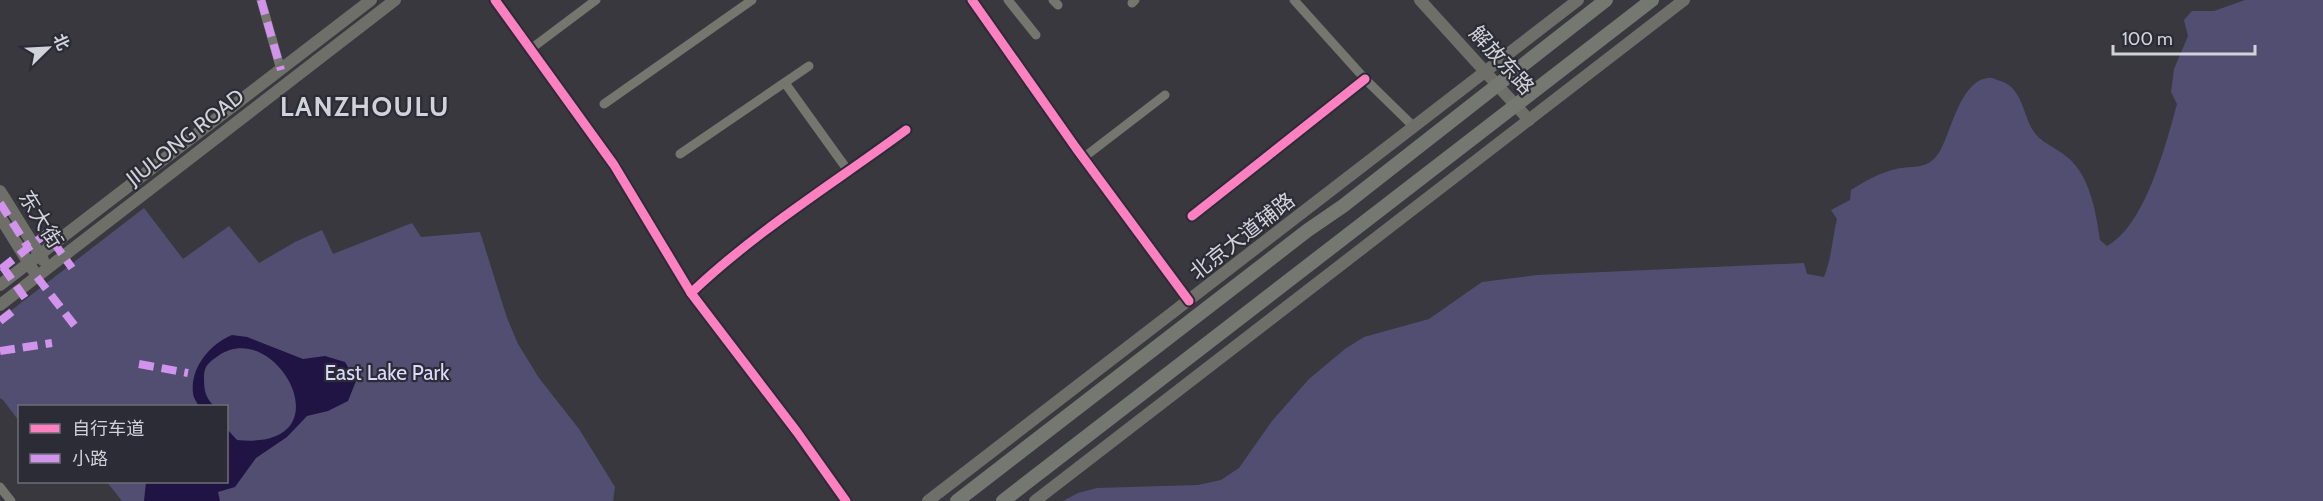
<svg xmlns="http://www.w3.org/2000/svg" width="2323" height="501" font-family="Cabin,'Noto Sans SC',sans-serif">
	<rect width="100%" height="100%" fill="#39383e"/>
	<g fill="#524e72">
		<path d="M 2245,0 L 2323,0 L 2323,501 L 1063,501 L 1078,493 L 1097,488 L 1198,485 L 1221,480 L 1239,468 L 1272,421 L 1309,379 L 1345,349 L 1364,337 L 1429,319 L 1482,282 L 1537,275 L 1804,263 L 1807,274 L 1824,277 C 1832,257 1832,239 1837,219 L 1831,210 L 1850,200 L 1851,190 C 1865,181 1879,173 1896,169 C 1914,165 1928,171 1940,151 C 1951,133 1960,81 1988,78 C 1989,77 1997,79 1997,80 C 2021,85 2022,110 2032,129 C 2040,143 2056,147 2067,157 C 2090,175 2096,213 2100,240 L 2107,246 C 2145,226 2166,144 2177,104 L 2171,92 L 2174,69 L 2188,36 L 2184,20 L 2192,11 L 2214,11 Z"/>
		<path d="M 144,208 L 183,259 L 229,226 L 259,263 L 295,242 L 322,230 L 333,254 L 412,223 L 421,237 L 480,232 L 507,318 L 518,344 L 539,378 L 579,429 L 615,487 L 613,501 L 122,501 L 107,482 L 226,482 L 226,406 L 20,406 L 19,421 L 3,400 L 0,398 L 0,319 Z"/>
	</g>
	<path fill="#201444" d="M 232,335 L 247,337 L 303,359 L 325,356 L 345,362 L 356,381 L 348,401 L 328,411 L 307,416 L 287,437 L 256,458 L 235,487 L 218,492 L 220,501 L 144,501 L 146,482 L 226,482 L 227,429 L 237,440 C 350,451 276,315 218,356 C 209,362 204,366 204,377 C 204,390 205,397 214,406 L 199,406 C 197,403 193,397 193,393 C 190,368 210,344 232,335 Z"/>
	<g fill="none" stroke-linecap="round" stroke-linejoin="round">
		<g stroke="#75776e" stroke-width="9">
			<path d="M 261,0 L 281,70"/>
			<path d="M 495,0 L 614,165 L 691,293 L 797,432 L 846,501"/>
			<path d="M 972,0 L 1076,148 L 1189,301"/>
			<path d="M 1008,0 L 1036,35"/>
			<path d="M 1053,0 L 1058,5"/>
			<path d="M 1294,0 L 1365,79 L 1414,127"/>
			<path d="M 1132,3 L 1135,0"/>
			<path d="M 532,48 L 596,0"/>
			<path d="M 785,83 L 849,172"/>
			<path d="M 604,104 L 752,0"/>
			<path d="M 680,154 L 809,66"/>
			<path d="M 1083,158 L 1165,95"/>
			<path d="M 1192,216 L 1365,79"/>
			<path d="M 691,293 C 756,231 834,183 906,130"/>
			<path d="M 0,487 L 11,501"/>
		</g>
		<g stroke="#6f6f6a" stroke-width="12">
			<path d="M 1420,0 L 1529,120"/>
			<path d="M 0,191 L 43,260"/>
			<path d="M 0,217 L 33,270"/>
			<path d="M 0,285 L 371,0"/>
			<path d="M 0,305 L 395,0"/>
			<path d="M 928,501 L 1578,0"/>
			<path d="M 1035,501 L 1684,0"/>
		</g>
		<g stroke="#757771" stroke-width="14">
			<path d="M 957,501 L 1308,230 L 1343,206 L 1606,0"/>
			<path d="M 1003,501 L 1652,0"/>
		</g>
		<g stroke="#d193ec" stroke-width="8" stroke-dasharray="15 8" stroke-linecap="butt">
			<path d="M 261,0 L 281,70"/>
			<path d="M 0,203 L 28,247"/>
			<path d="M 3,267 L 27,301"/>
			<path d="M 1,269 L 47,233 L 72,268"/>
			<path d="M 37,277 L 75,326"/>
			<path d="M 0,321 L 13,311"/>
			<path d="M 0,351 L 52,343"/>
			<path d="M 139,364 L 188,373"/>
		</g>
		<defs>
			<g id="cycleway">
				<path d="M 495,0 L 614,165 L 691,293 L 797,432 L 846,501"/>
				<path d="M 972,0 L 1076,148 L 1189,301"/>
				<path d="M 1192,216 L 1365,79"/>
				<path d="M 691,293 C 756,231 834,183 906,130"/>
			</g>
		</defs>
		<use href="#cycleway" stroke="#2c2c36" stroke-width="13"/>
		<use href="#cycleway" stroke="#ff80c0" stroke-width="9"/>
	</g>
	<g text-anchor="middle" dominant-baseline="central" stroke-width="4.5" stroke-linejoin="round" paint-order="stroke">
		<g font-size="21" fill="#d2d2d9" stroke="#2c2c36">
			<text transform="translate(1502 60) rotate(48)">解放东路</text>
			<text transform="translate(185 137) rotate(-38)">JIULONG ROAD</text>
			<text transform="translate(41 219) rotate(58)">东大街</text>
			<text transform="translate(1242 236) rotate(-38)">北京大道辅路</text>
		</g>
		<g font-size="21" fill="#dad8fc" stroke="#2c2c36">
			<text x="387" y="372">East Lake Park</text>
		</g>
		<g font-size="27" font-weight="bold" letter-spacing="1.5" fill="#d2d2d9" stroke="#2c2c36">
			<text x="365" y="106">LANZHOULU</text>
		</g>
	</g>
	<rect x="18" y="405" width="210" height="78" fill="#2c2c36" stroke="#6e6e77" stroke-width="1.5"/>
	<rect x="30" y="424" width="30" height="9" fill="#ff80c0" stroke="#6e6e77" stroke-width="1.5"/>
	<text x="72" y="435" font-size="18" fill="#d2d2d9">自行车道</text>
	<rect x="30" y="454" width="30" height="9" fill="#d193ec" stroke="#6e6e77" stroke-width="1.5"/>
	<text x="72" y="465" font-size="18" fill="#d2d2d9">小路</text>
	<g transform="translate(48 48) rotate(66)" stroke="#2c2c36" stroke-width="4.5" paint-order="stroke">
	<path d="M0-4.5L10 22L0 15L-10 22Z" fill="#d2d2d9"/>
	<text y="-9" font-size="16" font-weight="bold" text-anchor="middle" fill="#d2d2d9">北</text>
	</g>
	<path d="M2113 45v9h142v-9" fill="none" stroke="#d2d2d9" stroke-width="3"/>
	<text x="2122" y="45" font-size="18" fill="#d2d2d9" stroke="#2c2c36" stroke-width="4.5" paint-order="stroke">100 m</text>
</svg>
